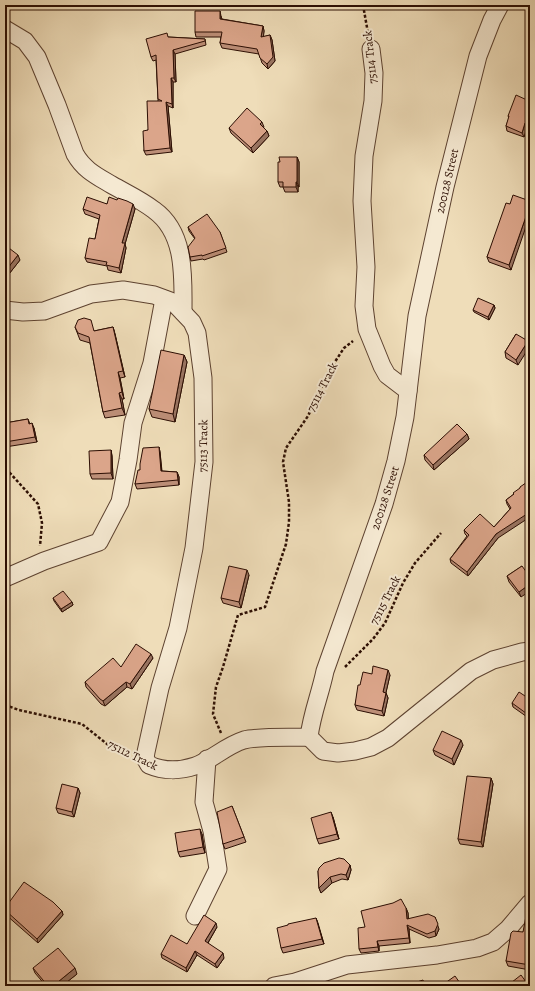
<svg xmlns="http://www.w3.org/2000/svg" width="535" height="991" font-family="Alegreya,serif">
	<rect width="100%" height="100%" fill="#efddb9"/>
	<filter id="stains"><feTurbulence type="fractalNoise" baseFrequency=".005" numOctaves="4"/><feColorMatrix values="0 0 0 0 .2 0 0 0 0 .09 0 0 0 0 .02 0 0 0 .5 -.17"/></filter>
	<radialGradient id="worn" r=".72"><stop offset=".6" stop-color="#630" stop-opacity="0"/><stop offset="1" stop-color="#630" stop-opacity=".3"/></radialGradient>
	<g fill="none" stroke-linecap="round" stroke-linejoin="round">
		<defs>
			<g id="minor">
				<path d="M 500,5 L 492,20 L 478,56 L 445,187 L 417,316 L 405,417 L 396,461 L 384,504 L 325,671 C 320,695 312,713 309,737 L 323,751 L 338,753 L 355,751 L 371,747 L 388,738 L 471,671 L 493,660 L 522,652 L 530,651"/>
				<path d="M 5,29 L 25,41 L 37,57 L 57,105 L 75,154 C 84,170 97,176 112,185 C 126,193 141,200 154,210 C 186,233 183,277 183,312"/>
				<path d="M 371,49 L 374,73 L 373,101 L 364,156 L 362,201 L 366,267 L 364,306 L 367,329 L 382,366 L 387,375 L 408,391"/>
				<path d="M 5,310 L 23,312 L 44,311 L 91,294 L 123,290 L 154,295 L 173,302 L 192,322 L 197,333 L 203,378 L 204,462 L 194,548 L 178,628 L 160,688 L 146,752 L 145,758 L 149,765 C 163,771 180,771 195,766 C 212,760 225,746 244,740 C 260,736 292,738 309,737"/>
				<path d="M 5,578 L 44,561 L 99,542 L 120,502 L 128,460 L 133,423 L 152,363 L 164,299"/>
				<path d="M 195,916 L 218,869 L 212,831 L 204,802 L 207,759"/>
				<path d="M 274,986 L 295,982 L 347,965 L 437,955 L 477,948 L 493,942 L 508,929 L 530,903"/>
			</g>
		</defs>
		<use href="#minor" stroke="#5d4230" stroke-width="19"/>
		<g stroke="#2c0e03" stroke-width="2.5" stroke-dasharray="3 2" stroke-linecap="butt">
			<path d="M 363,5 L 368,33"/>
			<path d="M 5,470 L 10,473 L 38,504 L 42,523 L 40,546"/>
			<path d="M 345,667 L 373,639 L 385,623 L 403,583 L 415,563 L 441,533"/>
			<path d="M 5,705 L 19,710 L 82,724 L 112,748 L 129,756"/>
			<path d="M 221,733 L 213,714 L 216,687 L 223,667 L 238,615 L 265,607 L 286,544 L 289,522 L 289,502 L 283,462 L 286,448 L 308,416 L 329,371 L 344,348 L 353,341"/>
		</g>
		<use href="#minor" stroke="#f5e9d2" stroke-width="17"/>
	</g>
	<g fill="#bc8e77" stroke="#2c0e03">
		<path d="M 379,5 L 400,5 L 400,9 L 380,9 Z"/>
		<path d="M 221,16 L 222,19 L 263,26 L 264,31 L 263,37 L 270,35 L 272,40 L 275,61 L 268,69 L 262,63 L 259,54 L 222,48 L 220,43 L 221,37 L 196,37 L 195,32 Z"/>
		<path d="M 168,37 L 205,39 L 206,45 L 175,54 L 176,82 L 173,82 L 173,108 L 168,106 L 172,152 L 146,155 L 144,151 L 148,130 L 158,101 L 158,99 L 156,60 L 153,61 L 151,57 Z"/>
		<path d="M 530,81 L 530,126 L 529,129 L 527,128 L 524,137 L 507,131 L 506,126 L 509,118 L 508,116 L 527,100 Z"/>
		<path d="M 264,127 L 263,128 L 267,131 L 269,136 L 253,153 L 231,133 L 229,128 Z"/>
		<path d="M 297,157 L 299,162 L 299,187 L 298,187 L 298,192 L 285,192 L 283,187 L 280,187 L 278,182 Z"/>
		<path d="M 107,204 L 135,209 L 125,244 L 126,248 L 121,273 L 108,270 L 107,266 L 87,262 L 85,258 L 95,239 L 99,219 L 85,214 L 83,209 Z"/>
		<path d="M 510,204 L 511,270 L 489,262 L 487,257 Z"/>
		<path d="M 188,227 L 220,232 L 227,252 L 204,260 L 203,259 L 191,261 L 190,257 L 195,239 L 189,231 Z"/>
		<path d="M 5,245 L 20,260 L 9,274 L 5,271 Z"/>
		<path d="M 494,305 L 495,308 L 489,320 L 474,312 L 473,310 Z"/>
		<path d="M 75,327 L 94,331 L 113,327 L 115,334 L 125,377 L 120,378 L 124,399 L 122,399 L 125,415 L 105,418 L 103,412 L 90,343 L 80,340 Z"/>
		<path d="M 516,334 L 518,365 L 506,358 L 505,352 Z"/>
		<path d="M 184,355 L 187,362 L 175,422 L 152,417 L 149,409 Z"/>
		<path d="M 28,419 L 30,424 L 34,428 L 37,442 L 5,447 L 5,423 Z"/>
		<path d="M 467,434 L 469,439 L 434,470 L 425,460 L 424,455 Z"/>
		<path d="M 159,447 L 160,452 L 162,471 L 177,472 L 179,477 L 179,485 L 137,489 L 135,484 L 140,470 Z"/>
		<path d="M 111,450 L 112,456 L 113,479 L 92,479 L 90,474 Z"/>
		<path d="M 530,480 L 498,538 L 468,576 L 451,563 L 450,559 L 467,536 L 465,534 L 464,530 L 494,527 L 510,509 L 507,504 L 506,500 L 514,494 Z"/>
		<path d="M 522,566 L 521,597 L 509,582 L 507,576 Z"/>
		<path d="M 249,575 L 241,608 L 223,603 L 221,598 Z"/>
		<path d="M 53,598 L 72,602 L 73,605 L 62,612 L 54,601 Z"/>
		<path d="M 153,658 L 132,689 L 127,687 L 105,706 L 101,704 L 86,687 L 85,682 L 121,667 Z"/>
		<path d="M 372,674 L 390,675 L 386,692 L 386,693 L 388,698 L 384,716 L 357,710 L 355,705 L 360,685 Z"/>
		<path d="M 530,693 L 530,719 L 513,707 L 512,703 L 528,698 Z"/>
		<path d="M 463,745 L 454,765 L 435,755 L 433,750 Z"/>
		<path d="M 491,778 L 493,784 L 483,847 L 460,844 L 458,839 Z"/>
		<path d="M 78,788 L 80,793 L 74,817 L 58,813 L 56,808 Z"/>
		<path d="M 232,806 L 246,842 L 225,849 L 223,844 Z"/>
		<path d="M 333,817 L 339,839 L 319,844 L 317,839 Z"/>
		<path d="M 202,834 L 205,853 L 180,857 L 178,852 Z"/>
		<path d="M 350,865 L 351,870 L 348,880 L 342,879 L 332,883 L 321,893 L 319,888 L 318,871 Z"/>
		<path d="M 5,908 L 62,911 L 63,915 L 38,943 L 5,914 Z"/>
		<path d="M 406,908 L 408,913 L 408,919 L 439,929 L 436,936 L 429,938 L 409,929 L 410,943 L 379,946 L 379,951 L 361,953 L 359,949 Z"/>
		<path d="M 530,912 L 530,970 L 508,966 L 506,961 L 523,932 Z"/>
		<path d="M 316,918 L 324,944 L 283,953 L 281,948 Z"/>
		<path d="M 217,927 L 208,943 L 224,958 L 217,968 L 197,955 L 187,972 L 162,958 L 161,954 L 187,944 Z"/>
		<path d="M 33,968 L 77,974 L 62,986 L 46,986 L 35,973 Z"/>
	</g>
	<g fill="#997461" stroke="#2c0e03">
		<path d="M 220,11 L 221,16 L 222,24 L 220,19 Z"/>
		<path d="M 263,26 L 264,31 L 263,42 L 261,37 Z"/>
		<path d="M 270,35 L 272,40 L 275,61 L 268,69 L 267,64 Z"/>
		<path d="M 173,50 L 175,54 L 176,82 L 174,78 Z"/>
		<path d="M 171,78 L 173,82 L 173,108 L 172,104 Z"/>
		<path d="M 166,102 L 168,106 L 172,152 L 170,148 Z"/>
		<path d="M 530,117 L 530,126 L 529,129 L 527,124 Z"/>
		<path d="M 262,122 L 264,127 L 262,130 L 260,124 Z"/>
		<path d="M 525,123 L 527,128 L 524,137 L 522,133 Z"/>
		<path d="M 267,131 L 269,136 L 253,153 L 251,148 Z"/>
		<path d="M 297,157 L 299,162 L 299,187 L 297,182 Z"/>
		<path d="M 296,182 L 298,187 L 298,192 L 296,187 Z"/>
		<path d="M 133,204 L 135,209 L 125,244 L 126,248 L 121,273 L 119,268 L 122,243 Z"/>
		<path d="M 530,205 L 530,215 L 511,270 L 509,265 Z"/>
		<path d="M 18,255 L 20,260 L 9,274 L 7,269 Z"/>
		<path d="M 494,305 L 495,308 L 489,320 L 488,317 Z"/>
		<path d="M 113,327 L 115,334 L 125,377 L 123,371 Z"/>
		<path d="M 528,341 L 530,346 L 518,365 L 516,360 Z"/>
		<path d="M 184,355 L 187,362 L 175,422 L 173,414 Z"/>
		<path d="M 118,372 L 120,378 L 124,399 L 122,392 Z"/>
		<path d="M 119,393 L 122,399 L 125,415 L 122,408 Z"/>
		<path d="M 32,423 L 34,428 L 37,442 L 35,437 Z"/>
		<path d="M 467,434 L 469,439 L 434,470 L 433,465 Z"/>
		<path d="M 159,447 L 160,452 L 162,476 L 161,471 Z"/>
		<path d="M 111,450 L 112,456 L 113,479 L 111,473 Z"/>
		<path d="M 177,472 L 179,477 L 179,485 L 178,480 Z"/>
		<path d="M 530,507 L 530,517 L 498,538 L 468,576 L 467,572 L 496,534 Z"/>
		<path d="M 247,570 L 249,575 L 241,608 L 239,602 Z"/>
		<path d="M 530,584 L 530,591 L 521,597 L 519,592 Z"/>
		<path d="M 72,602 L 73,605 L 62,612 L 61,609 Z"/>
		<path d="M 151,654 L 153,658 L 132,689 L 130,684 Z"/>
		<path d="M 388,670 L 390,675 L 385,697 L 383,692 Z"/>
		<path d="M 126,682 L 127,687 L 105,706 L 103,701 Z"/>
		<path d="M 386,693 L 388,698 L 384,716 L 382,711 Z"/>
		<path d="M 461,740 L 463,745 L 454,765 L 452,759 Z"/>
		<path d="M 491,778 L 493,784 L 483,847 L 481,842 Z"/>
		<path d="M 78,788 L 80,793 L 74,817 L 72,812 Z"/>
		<path d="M 331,812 L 333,817 L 339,839 L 337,834 Z"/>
		<path d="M 200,829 L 202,834 L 205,853 L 203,847 Z"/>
		<path d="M 350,865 L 351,870 L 348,880 L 346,875 Z"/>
		<path d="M 330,877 L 332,883 L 321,893 L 319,888 Z"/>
		<path d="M 406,908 L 408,913 L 409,924 L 407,919 Z"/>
		<path d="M 62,911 L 63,915 L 38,943 L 37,939 Z"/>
		<path d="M 435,917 L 439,929 L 436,936 L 435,931 Z"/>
		<path d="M 316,918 L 318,923 L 324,944 L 322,939 Z"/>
		<path d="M 216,923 L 217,927 L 206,946 L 205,941 Z"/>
		<path d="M 407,925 L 409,929 L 410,943 L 409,938 Z"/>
		<path d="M 377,941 L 379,946 L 379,951 L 378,947 Z"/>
		<path d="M 195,951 L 197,955 L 187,972 L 186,968 Z"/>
		<path d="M 223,953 L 224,958 L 217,968 L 215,964 Z"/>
		<path d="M 75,968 L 77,974 L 62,986 L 53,986 Z"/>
	</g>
	<g fill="#dba58a" stroke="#2c0e03">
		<path d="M 195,11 L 220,11 L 220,19 L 263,26 L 261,37 L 270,35 L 273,57 L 267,64 L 260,58 L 257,49 L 220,43 L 222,32 L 195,32 Z"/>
		<path d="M 167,33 L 168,37 L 205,39 L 205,41 L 173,50 L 174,78 L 171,78 L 172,104 L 166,102 L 170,148 L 144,151 L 143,131 L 148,130 L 147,101 L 162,101 L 158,99 L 156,55 L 151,57 L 146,39 Z"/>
		<path d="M 530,81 L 530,117 L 527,124 L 525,123 L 522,133 L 506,126 L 509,116 L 508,116 L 516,95 L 527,100 L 529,82 Z"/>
		<path d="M 247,108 L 262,122 L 260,124 L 267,131 L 251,148 L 229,128 Z"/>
		<path d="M 279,157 L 297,157 L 297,182 L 296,182 L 296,187 L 283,187 L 283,182 L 278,182 L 278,162 L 280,162 Z"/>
		<path d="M 513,195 L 530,201 L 530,205 L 509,265 L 487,257 L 506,203 L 510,204 Z"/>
		<path d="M 87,197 L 107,204 L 109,197 L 117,200 L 118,198 L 127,201 L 133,204 L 122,243 L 125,243 L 119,268 L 106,265 L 107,262 L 85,258 L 89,238 L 95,239 L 100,215 L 83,209 Z"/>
		<path d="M 207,214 L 220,232 L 226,248 L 202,256 L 202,255 L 190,257 L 188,247 L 195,238 L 188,227 Z"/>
		<path d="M 5,245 L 18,255 L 7,269 L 5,267 Z"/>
		<path d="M 478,298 L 494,305 L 488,317 L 473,310 Z"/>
		<path d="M 84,318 L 91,320 L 94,331 L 113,327 L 123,371 L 118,372 L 122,392 L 119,393 L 122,408 L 103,412 L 89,337 L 78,333 L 75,327 L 78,320 Z"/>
		<path d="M 516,334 L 528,341 L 516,360 L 505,352 Z"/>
		<path d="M 161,350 L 184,355 L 173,414 L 149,409 Z"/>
		<path d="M 28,419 L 29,424 L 32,423 L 35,437 L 5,442 L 5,423 Z"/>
		<path d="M 457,424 L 467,434 L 433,465 L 424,455 Z"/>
		<path d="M 159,447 L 161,471 L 177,472 L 178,480 L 135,484 L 138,470 L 140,470 L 140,464 L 143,448 Z"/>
		<path d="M 111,450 L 111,473 L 90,474 L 89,451 Z"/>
		<path d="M 530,480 L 530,507 L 528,509 L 530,512 L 496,534 L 467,572 L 450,559 L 469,535 L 464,530 L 480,514 L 494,527 L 511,508 L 506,500 L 514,494 L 513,493 L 520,488 L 520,487 Z"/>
		<path d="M 229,566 L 247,570 L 239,602 L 221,598 Z"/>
		<path d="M 522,566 L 530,577 L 530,584 L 519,592 L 507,576 Z"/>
		<path d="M 63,591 L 72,602 L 61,609 L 53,598 Z"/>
		<path d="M 136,644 L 151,654 L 130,684 L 126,682 L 103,701 L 100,699 L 85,682 L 113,658 L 121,667 Z"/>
		<path d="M 373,666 L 388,670 L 383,692 L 386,693 L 382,711 L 355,705 L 358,685 L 360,685 L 363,672 L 372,674 Z"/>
		<path d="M 519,692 L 528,698 L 530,693 L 530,716 L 512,703 Z"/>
		<path d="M 442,731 L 461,740 L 452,759 L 433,750 Z"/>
		<path d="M 467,776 L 491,778 L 481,842 L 458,839 Z"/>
		<path d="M 62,784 L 78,788 L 72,812 L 56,808 Z"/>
		<path d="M 232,806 L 244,837 L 223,844 L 217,812 Z"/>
		<path d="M 331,812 L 337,834 L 317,839 L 311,818 Z"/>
		<path d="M 200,829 L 203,847 L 178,852 L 175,833 Z"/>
		<path d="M 339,858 L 344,859 L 350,865 L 346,875 L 341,874 L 330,877 L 319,888 L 318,871 L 319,868 L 324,863 Z"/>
		<path d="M 24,882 L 53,902 L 62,911 L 37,939 L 5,910 L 5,908 Z"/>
		<path d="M 401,899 L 406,908 L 407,919 L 428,914 L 435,917 L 438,924 L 435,931 L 427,934 L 407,925 L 409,938 L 377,941 L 378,947 L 359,949 L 358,928 L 365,927 L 361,911 L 393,903 Z"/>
		<path d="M 529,912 L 530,912 L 530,965 L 506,961 L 511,933 L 513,931 L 523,932 L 526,916 Z"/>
		<path d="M 204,915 L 216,923 L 205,941 L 223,953 L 215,964 L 195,951 L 186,968 L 161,954 L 171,935 L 187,944 Z"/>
		<path d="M 316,918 L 322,939 L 281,948 L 277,928 L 288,925 L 288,924 Z"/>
		<path d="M 58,948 L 75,968 L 53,986 L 48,986 L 33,968 Z"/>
		<path d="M 521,975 L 529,986 L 507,986 Z"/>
		<path d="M 455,976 L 462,986 L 441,986 Z"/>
		<path d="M 423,980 L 425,986 L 405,986 Z"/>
	</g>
	<g text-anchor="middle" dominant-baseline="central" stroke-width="4" stroke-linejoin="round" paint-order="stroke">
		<g font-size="12" fill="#2c0e03" stroke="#f5e9d2">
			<text transform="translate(370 57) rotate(-96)">75114 Track</text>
			<text transform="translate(447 181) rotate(-77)">200128 Street</text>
			<text transform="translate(322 387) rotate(-63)">75114 Track</text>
			<text transform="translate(203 446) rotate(-89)">75113 Track</text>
			<text transform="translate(385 498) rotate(-72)">200128 Street</text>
			<text transform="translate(385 600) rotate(-63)">75115 Track</text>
			<text transform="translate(133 755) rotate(26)">75112 Track</text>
		</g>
	</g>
	<rect width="535" height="991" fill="none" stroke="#efddb9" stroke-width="20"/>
	<rect x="6" y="6" width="523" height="979" fill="none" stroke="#2c0e03" stroke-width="2"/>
	<rect x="10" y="10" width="515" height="971" fill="none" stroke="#2c0e03"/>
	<rect width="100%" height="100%" filter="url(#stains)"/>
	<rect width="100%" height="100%" fill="url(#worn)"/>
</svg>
